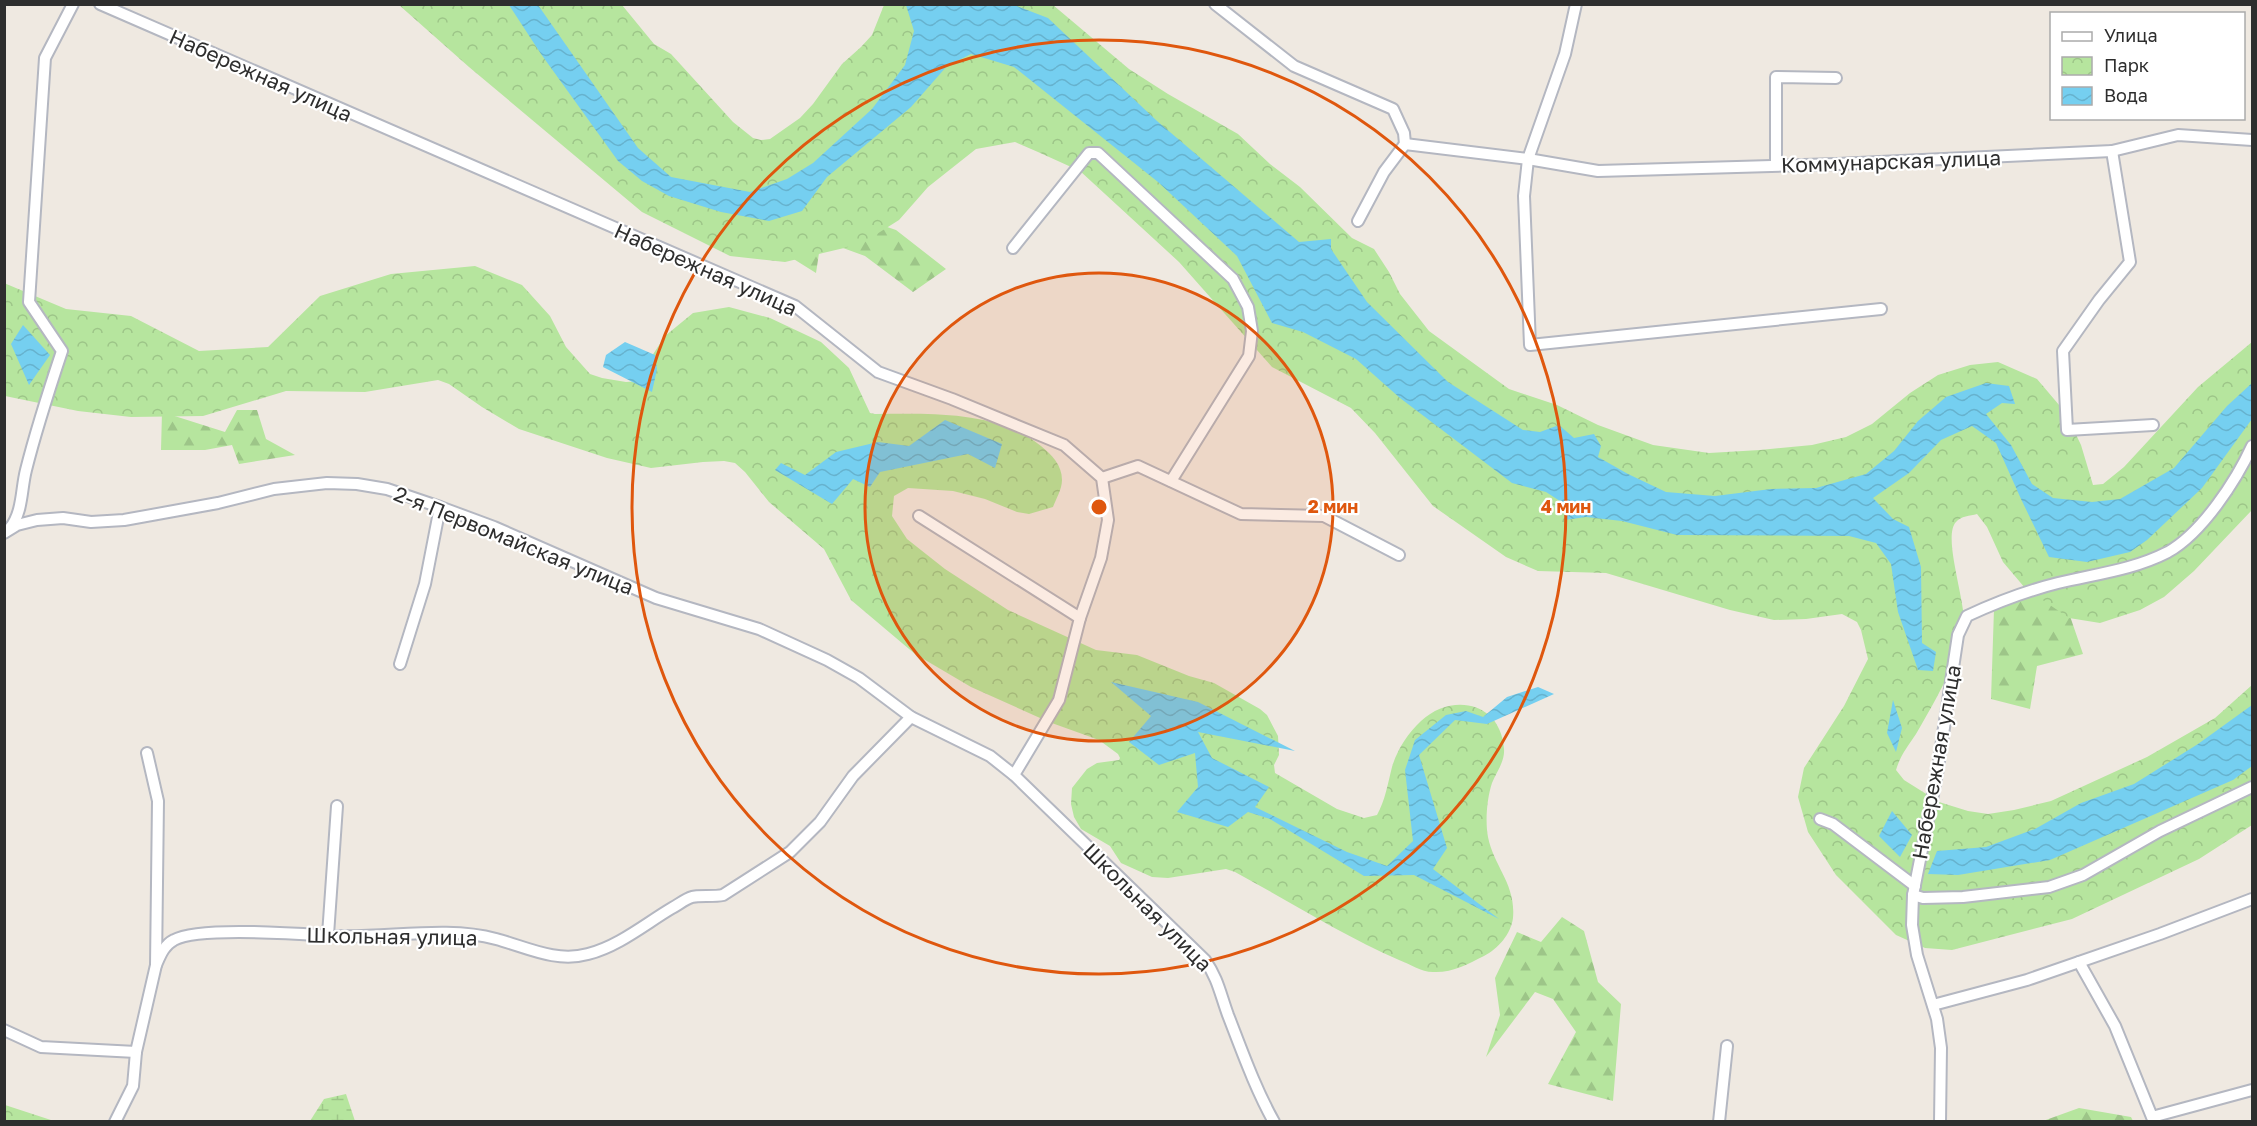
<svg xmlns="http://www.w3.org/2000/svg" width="2257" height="1126" font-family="'Golos Text',sans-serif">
	<defs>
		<pattern id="forest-firs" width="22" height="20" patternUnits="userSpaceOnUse" patternTransform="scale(1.5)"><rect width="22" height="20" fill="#b6e59e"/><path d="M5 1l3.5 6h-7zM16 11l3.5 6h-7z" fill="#9dc588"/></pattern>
		<pattern id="wetland-marsh" width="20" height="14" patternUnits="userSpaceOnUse" patternTransform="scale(1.5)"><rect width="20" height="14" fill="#b6e59e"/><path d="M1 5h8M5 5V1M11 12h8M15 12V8" fill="none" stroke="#9dc588"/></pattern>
		<pattern id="park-crowns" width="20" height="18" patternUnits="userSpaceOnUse" patternTransform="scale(1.5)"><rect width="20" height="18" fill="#b6e59e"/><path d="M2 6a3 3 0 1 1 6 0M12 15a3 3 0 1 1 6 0" fill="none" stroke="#9dc588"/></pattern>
		<pattern id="water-waves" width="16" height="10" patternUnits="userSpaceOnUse" patternTransform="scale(1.5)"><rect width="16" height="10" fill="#75cff0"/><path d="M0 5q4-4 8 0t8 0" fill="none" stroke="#66b2ce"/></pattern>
	</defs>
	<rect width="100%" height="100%" fill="#efe9e1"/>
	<g fill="url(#forest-firs)">
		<path d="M 837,210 L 896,230 L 946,269 L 913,292 L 865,256 L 821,240 L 816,273 L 768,243 Z"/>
		<path d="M 237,410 L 257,410 L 266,439 L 295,455 L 239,464 L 232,445 L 205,450 L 161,450 L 162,412 L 225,432 Z"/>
		<path d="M 2060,587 L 2083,654 L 2037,666 L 2030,709 L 1991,699 L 1994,609 Z"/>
		<path d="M 1562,917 L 1584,931 L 1598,982 L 1621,1004 L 1613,1101 L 1548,1084 L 1576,1032 L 1553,999 L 1535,992 L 1486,1057 L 1500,1015 L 1495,978 L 1517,932 L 1541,942 Z"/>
		<path d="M 2079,1108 L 2131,1117 L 2133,1121 L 2043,1121 Z"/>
	</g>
	<path fill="url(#wetland-marsh)" d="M 346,1094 L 355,1121 L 310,1121 L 324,1099 Z"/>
	<g fill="url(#park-crowns)">
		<path d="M 399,5 L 622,5 L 654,44 L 671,54 L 733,122 L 753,138 L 761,140 L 770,139 L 800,118 L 813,104 L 842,64 L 861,47 L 872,35 L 884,5 L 1053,5 L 1129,69 L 1168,94 L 1238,134 L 1270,164 L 1300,187 L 1352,238 L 1374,249 L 1389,272 L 1400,294 L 1429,331 L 1509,389 L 1557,405 L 1598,425 L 1653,445 L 1709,453 L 1760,450 L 1812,445 L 1846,437 L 1872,424 L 1910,393 L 1938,375 L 1970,365 L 1998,362 L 2037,379 L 2065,412 L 2081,445 L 2093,485 L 2103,484 L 2124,467 L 2198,387 L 2252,342 L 2252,510 L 2194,571 L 2164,597 L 2140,610 L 2100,623 L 2069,618 L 2025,588 L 2003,562 L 1987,527 L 1977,514 C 1970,516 1961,516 1956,522 C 1941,538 1970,610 1964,639 C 1963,646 1958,654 1955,660 C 1944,685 1930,710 1916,734 C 1908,746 1900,756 1896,770 L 1904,780 L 1939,802 L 1968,811 L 1988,814 L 2014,810 L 2051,801 L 2147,757 L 2215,718 L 2252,685 L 2252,825 L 2199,859 L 2072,919 L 1952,950 L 1925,948 L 1896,935 L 1836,875 L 1808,832 L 1798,797 L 1804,768 L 1844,706 L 1868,659 L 1861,630 L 1857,622 L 1842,614 L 1806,619 L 1774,620 L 1730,610 L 1606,573 L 1538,571 L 1506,557 L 1433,506 L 1375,433 L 1351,408 L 1272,367 L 1179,262 L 1080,171 L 1038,152 L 1015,142 L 976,149 L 928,187 L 899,220 L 861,244 L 785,262 L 730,256 L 642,212 L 469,67 Z"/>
		<path d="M 475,266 L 522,285 L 550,316 L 566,347 L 590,374 L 602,378 L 626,382 L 641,381 L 648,362 L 665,336 L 693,313 L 729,307 L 770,318 L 821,342 L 849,368 L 870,413 L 875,414 C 931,414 995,410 1041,446 C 1052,455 1062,465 1062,480 C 1062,489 1056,499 1053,507 L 1029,514 L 1017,512 L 985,499 L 953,491 L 908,488 L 894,496 L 892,516 L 907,539 L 945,569 L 1008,610 L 1096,650 L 1137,655 L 1189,676 L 1214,683 L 1260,709 L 1267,715 L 1278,736 L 1279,755 L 1274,765 L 1275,773 L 1337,809 L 1364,818 L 1377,815 C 1385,801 1388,783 1392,767 C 1397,750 1408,733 1421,721 C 1452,692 1501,702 1504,749 C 1505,761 1497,771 1492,783 C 1487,798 1485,821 1488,837 C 1494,867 1516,884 1513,918 C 1511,934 1498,949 1484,956 C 1468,964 1452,973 1433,972 C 1421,972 1410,964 1399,960 C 1342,935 1289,901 1235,872 L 1226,869 L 1168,878 L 1152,877 L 1121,863 L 1110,846 L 1081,829 L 1074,817 L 1071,804 L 1072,788 L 1087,769 L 1097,763 L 1119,760 L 1120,758 L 1118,754 L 1099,740 L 1049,722 L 971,687 L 915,654 L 851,600 L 824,549 L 769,502 L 745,472 L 735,463 L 724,461 L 703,462 L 651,468 L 607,458 L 519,429 L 482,407 L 449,384 L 438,380 L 365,392 L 286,391 L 203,416 L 131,417 L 78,411 L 5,396 L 4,283 L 66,309 L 131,316 L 199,351 L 268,347 L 320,296 L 391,274 Z"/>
		<path d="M 4,1105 L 5,1105 L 54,1121 L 5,1121 Z"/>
	</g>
	<g fill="url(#water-waves)">
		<path d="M 509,5 L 538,5 L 638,148 L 671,177 L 750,192 L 787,179 L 813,163 L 872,109 L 905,65 L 914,31 L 906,5 L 1014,5 L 1048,18 L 1157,121 L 1299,242 L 1331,239 L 1331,249 L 1367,302 L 1448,382 L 1523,430 L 1540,432 L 1559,425 L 1574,438 L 1594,434 L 1601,446 L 1598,457 L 1628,474 L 1666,492 L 1715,496 L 1771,489 L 1816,488 L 1866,474 L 1894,451 L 1918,421 L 1946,397 L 1986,383 L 2009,386 L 2015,404 L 2002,403 L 1986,414 L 2011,445 L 2032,484 L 2053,498 L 2092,502 L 2120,499 L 2174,468 L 2227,406 L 2252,383 L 2252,419 L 2202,488 L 2147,540 L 2130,552 L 2087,562 L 2049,557 L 2021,499 L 1996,443 L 1972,426 L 1941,440 L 1909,473 L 1873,498 L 1893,519 L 1909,527 L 1921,567 L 1922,643 L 1936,652 L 1933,671 L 1918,670 L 1898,612 L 1891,564 L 1876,543 L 1849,536 L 1677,535 L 1622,521 L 1586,517 L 1565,520 L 1563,503 L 1546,492 L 1512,483 L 1400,398 L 1356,359 L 1303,332 L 1272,323 L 1237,256 L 1158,182 L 1014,67 L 971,54 L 947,66 L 911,107 L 827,177 L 802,211 L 769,221 L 721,212 L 669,196 L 642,181 L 618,161 L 541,54 Z"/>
		<path d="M 23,325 L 50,355 L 29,385 L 11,344 Z"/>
		<path d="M 625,342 L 655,355 L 657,369 L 652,392 L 603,367 L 606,355 Z"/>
		<path d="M 945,420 L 1002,444 L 995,468 L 968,454 L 880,472 L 870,487 L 853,479 L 832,504 L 775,470 L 781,463 L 805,475 L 836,452 L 878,442 L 909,446 Z"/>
		<path d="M 1111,682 L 1198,702 L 1295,751 L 1198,732 L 1212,758 L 1269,787 L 1255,807 L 1347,852 L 1387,866 L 1413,841 L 1405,770 L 1415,740 L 1446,715 L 1466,711 L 1483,717 L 1507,697 L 1538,687 L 1554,694 L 1487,724 L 1455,720 L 1419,755 L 1447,848 L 1433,869 L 1499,919 L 1414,875 L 1364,876 L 1270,819 L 1248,812 L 1228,827 L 1177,812 L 1198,787 L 1195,753 L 1159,765 L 1129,742 L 1151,716 Z"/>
		<path d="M 1893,700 L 1902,728 L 1896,752 L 1887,733 Z"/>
		<path d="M 2252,705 L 2252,766 L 2233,780 L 2050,860 L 1958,875 L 1928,874 L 1937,851 L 1986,847 L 2035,829 L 2081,803 L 2134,784 L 2198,744 Z"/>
		<path d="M 1892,811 L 1912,835 L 1900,857 L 1879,836 Z"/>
	</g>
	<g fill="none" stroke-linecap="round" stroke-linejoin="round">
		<defs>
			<g id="street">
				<path d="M 100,4 L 795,306 L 878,372 L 952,399 L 1064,445 L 1102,478 L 1108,520 L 1101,558 L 1080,618 L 1059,700 L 1014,775"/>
				<path d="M 1215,4 L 1294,66 L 1393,109 L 1404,133 L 1405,144"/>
				<path d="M 1576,4 L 1565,54 L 1528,159 L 1524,196 L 1530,345 L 1881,309"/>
				<path d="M 2112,151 L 2130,262 L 2099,300 L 2063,351 L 2067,430 L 2153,425"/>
				<path d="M 1776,165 L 1776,77 L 1836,78"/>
				<path d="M 1358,221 L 1384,172 L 1405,144 L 1528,159 L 1598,171 L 1837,164 L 2112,151 L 2178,135 L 2252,140"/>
				<path d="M 1013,248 L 1089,153 L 1098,153 L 1233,279 L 1248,307 L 1252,331 L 1249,356 L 1171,481"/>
				<path d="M 1102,478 L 1138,466 L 1241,514 L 1324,516 L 1399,555"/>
				<path d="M 919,516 L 1080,618"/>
				<path d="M 10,528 C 23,512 21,489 26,470 C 36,430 49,390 62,351 L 29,302 L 45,58 L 73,4"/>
				<path d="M 4,533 L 17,525 L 37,520 L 63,518 L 91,522 L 124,520 L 218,503 L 274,489 L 327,483 L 357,484 L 387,489 L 440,507 L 494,527 L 656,598 L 759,629 L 827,660 L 859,678 L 911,717 L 990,756 L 1014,775 L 1205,960 C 1218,979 1220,993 1228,1015 C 1242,1051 1255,1088 1274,1122"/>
				<path d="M 400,664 L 425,584 L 440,507"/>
				<path d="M 1820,819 L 1833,824 L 1915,886"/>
				<path d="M 1913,895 L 1923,898 L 1963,897 L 2049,887 L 2083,875 L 2160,831 L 2252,787"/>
				<path d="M 328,935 L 337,806"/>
				<path d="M 2079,962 L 2115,1026 L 2152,1117 L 2252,1090"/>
				<path d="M 156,965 C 160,956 164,945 174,940 C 199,926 300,934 332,936 C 385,939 445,925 496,939 C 526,947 556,963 588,954 C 619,946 645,924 672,908 C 678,905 685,899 692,897 C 698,895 714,897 723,895 L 790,852 L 820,822 L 853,776 L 911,717"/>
				<path d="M 1933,1005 L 2027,980 L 2160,934 L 2252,899"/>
				<path d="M 4,1030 L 41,1047 L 136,1052"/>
				<path d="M 115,1122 L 133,1086 L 136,1052 L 156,965 L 158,801 L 147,753"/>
				<path d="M 1719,1122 L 1727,1046"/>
				<path d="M 1940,1122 L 1941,1048 L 1937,1019 L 1917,955 L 1912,925 L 1913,895 L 1937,774 L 1958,635 L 1967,616 C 1997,602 2026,591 2058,583 C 2095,574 2133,570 2168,552 C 2202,533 2236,481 2252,446"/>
			</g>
		</defs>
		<use href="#street" stroke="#b4b7c1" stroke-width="14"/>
		<use href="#street" stroke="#fff" stroke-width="10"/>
	</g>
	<circle cx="1099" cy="507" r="234" fill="#df570e" fill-opacity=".12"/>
	<g fill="none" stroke="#df570e" stroke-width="3">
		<circle cx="1099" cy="507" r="234"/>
		<circle cx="1099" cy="507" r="467"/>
	</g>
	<g text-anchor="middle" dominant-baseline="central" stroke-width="4.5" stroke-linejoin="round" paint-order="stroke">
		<g font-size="21" fill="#2e2e2e" stroke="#fff">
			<text transform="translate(261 75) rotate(24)">Набережная улица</text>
			<text transform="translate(1891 161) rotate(-2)">Коммунарская улица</text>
			<text transform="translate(706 269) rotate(24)">Набережная улица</text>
			<text transform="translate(514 540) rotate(22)">2-я Первомайская улица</text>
			<text transform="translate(1936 762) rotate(-80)">Набережная улица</text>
			<text transform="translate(1148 907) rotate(45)">Школьная улица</text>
			<text transform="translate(392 936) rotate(1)">Школьная улица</text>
		</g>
	</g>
	<circle cx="1099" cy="507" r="9" fill="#df570e" stroke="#fff" stroke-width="3"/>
	<g font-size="18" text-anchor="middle" font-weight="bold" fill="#df570e" stroke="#fff" stroke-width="4.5" stroke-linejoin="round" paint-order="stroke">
		<text x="1333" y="513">2 мин</text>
		<text x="1566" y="513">4 мин</text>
	</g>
	<rect width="2257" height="1126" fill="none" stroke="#2e2e2e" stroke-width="12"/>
	<rect x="2050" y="12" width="195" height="108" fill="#ffffff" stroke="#ababab" stroke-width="1.5"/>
	<rect x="2062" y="32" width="30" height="9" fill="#ffffff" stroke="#ababab" stroke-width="1.5"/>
	<text x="2104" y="42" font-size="18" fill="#2e2e2e">Улица</text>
	<rect x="2062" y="57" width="30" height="18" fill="url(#park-crowns)" stroke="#ababab" stroke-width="1.5"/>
	<text x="2104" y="72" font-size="18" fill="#2e2e2e">Парк</text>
	<rect x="2062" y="87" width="30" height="18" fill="url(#water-waves)" stroke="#ababab" stroke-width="1.5"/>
	<text x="2104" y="102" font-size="18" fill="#2e2e2e">Вода</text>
</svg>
